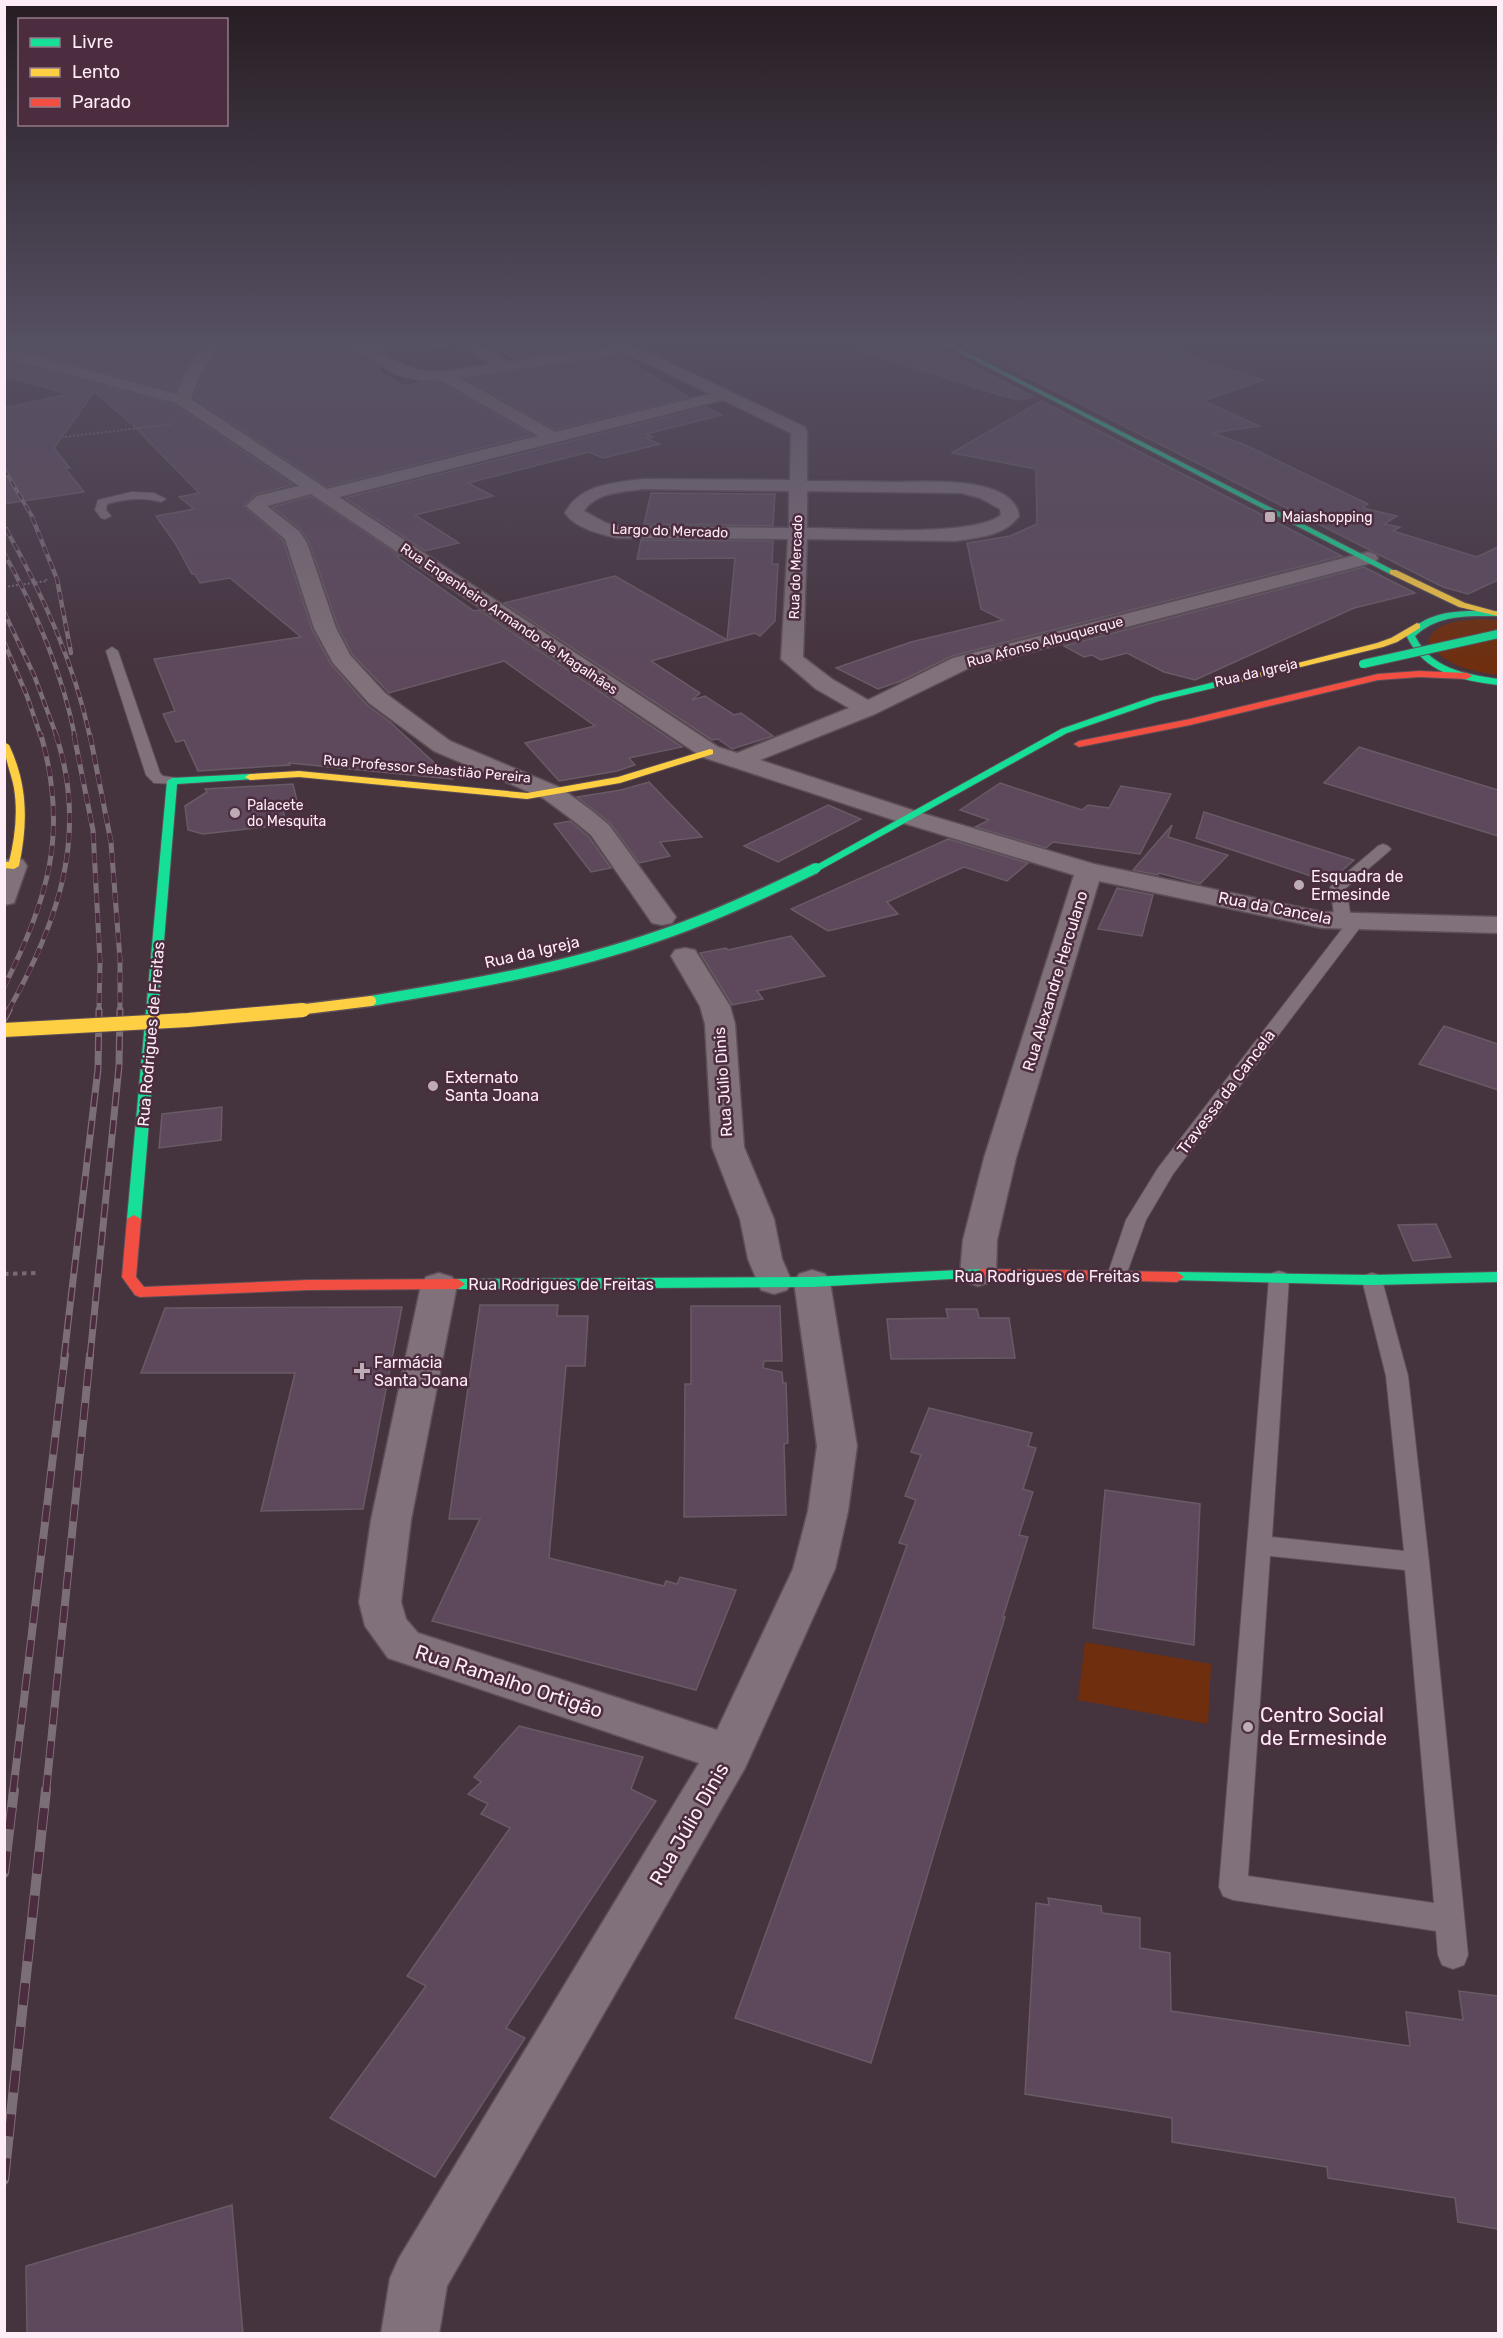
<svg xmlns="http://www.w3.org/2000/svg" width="1503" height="2338" font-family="Rubik,sans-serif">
	<rect width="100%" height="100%" fill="#45333e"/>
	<g fill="#6f2e0e">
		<path d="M 1480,619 L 1498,620 L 1498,675 C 1473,672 1441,665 1428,641 C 1435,621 1461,621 1480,619 Z"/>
		<path d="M 1085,1642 L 1211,1664 L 1208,1724 L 1078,1700 Z"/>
	</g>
	<g fill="#5e495c" stroke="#685b65" stroke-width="1.5">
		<path d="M 22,344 L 202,344 L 182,374 L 176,391 L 10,347 Z"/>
		<path d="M 491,344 L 596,344 L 600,346 L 516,359 Z"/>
		<path d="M 861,344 L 937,344 L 940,349 L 1034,397 L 1019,400 L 999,395 L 860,350 Z"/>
		<path d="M 961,344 L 1153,344 L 1263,380 L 1204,401 L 1259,426 L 1213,433 L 1245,445 L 1368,504 L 1363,508 L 1397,516 L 1384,524 L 1400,527 L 1393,531 L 1477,557 L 1498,547 L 1498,580 L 1468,594 L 1443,587 Z"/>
		<path d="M 216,353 L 357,353 L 380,367 L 380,373 L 403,386 L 424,382 L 441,383 L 532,435 L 327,487 L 194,398 L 202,376 Z"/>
		<path d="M 618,356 L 689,397 L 555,430 L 467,379 Z"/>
		<path d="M 4,359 L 175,405 L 293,485 L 256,494 L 244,506 L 283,540 L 312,629 L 331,664 L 367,705 L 390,722 L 452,779 L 289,763 L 290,765 L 198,771 L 184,740 L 176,742 L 163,714 L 175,711 L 154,659 L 301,637 L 230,578 L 200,583 L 195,574 L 192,574 L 175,543 L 156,516 L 194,509 L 179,497 L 199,493 L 133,425 L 94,392 L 54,448 L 70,468 L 65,468 L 84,492 L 4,504 L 4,408 L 68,394 L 4,376 Z"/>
		<path d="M 1041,401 L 1342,556 L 952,656 L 901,681 L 878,689 L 836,668 L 911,642 L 1003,620 L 981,609 L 967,543 L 1010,536 L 1037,524 L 1036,469 L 952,453 Z"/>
		<path d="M 706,407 L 722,415 L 646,434 L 653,437 L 646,438 L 660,444 L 603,458 L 589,452 L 468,483 L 493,496 L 415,515 L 459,543 L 425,551 L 345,498 Z"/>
		<path d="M 651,493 L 775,494 L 773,526 L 644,524 Z"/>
		<path d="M 311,496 L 400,556 L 397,557 L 474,611 L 479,610 L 682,747 L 629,758 L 635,765 L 617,771 L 559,781 L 525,743 L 595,726 L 504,661 L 389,693 L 352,654 L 338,627 L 309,542 L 300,529 L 272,507 Z"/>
		<path d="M 641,540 L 773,541 L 772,564 L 778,564 L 775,621 L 760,636 L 755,633 L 651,661 L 700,693 L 692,700 L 705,696 L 734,715 L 741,713 L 773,736 L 732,749 L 718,739 L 712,740 L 504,603 L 615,576 L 727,640 L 735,558 L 637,559 Z"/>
		<path d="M 1364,567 L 1415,593 L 1354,608 L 1195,680 L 1164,672 L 1127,653 L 1101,660 L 1092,655 L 1084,657 L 1064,646 Z"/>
		<path d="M 1359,747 L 1498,790 L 1498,836 L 1324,783 Z"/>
		<path d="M 649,782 L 702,837 L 660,842 L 670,856 L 639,863 L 610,823 L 577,797 L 621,790 Z"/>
		<path d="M 1000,783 L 1082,810 L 1088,805 L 1109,808 L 1121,786 L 1171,794 L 1140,854 L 1053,842 L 1046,848 L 975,827 L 989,820 L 960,810 Z"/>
		<path d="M 293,784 L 297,801 L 282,803 L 285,820 L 281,820 L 282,825 L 203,834 L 188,830 L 185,806 L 207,792 L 205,789 Z"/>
		<path d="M 828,805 L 861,819 L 778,862 L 744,846 Z"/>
		<path d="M 1204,812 L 1354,860 L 1329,882 L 1196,838 Z"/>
		<path d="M 570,821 L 589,837 L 611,868 L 591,872 L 554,824 Z"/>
		<path d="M 1172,825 L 1168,837 L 1228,855 L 1200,884 L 1159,873 L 1158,875 L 1133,870 Z"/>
		<path d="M 948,839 L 1028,863 L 1007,881 L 964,867 L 887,902 L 898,914 L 828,931 L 791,909 Z"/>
		<path d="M 1117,888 L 1153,895 L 1142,936 L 1098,929 Z"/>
		<path d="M 791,936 L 825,976 L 757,991 L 763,999 L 732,1005 L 700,953 L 726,948 L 728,950 Z"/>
		<path d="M 1444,1026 L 1498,1044 L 1498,1090 L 1419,1064 Z"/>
		<path d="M 222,1107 L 221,1140 L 159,1148 L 162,1114 Z"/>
		<path d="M 1436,1224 L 1451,1257 L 1413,1261 L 1398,1225 Z"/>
		<path d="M 480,1305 L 558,1305 L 557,1316 L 588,1316 L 585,1366 L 566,1366 L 549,1558 L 664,1586 L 666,1581 L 677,1584 L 680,1577 L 736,1590 L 696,1690 L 432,1621 L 480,1519 L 449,1519 Z"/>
		<path d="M 691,1306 L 780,1306 L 782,1361 L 764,1361 L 763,1368 L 782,1372 L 783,1383 L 786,1383 L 788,1443 L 784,1444 L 786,1515 L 684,1517 L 685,1384 L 691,1384 Z"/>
		<path d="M 402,1307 L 363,1509 L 261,1511 L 295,1373 L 141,1373 L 165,1308 Z"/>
		<path d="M 946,1309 L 977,1309 L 979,1318 L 1009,1318 L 1015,1358 L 891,1359 L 887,1319 L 948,1318 Z"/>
		<path d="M 929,1408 L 1032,1433 L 1028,1446 L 1036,1448 L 1023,1489 L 1033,1492 L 1019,1535 L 1028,1537 L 1003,1617 L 1005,1617 L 871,2063 L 735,2018 L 907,1545 L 899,1543 L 916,1500 L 905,1496 L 921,1455 L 911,1452 Z"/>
		<path d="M 1105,1490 L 1200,1504 L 1194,1645 L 1093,1628 Z"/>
		<path d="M 519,1726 L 643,1757 L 631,1789 L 656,1801 L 506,2028 L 525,2038 L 435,2177 L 330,2118 L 426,1986 L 407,1976 L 510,1828 L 481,1814 L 488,1804 L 468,1794 L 481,1782 L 474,1777 Z"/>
		<path d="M 1048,1898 L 1101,1906 L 1102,1913 L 1140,1918 L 1140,1948 L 1170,1953 L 1171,2011 L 1410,2046 L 1406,2012 L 1463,2020 L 1459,1991 L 1498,1996 L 1498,2229 L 1458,2222 L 1455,2198 L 1328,2178 L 1327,2167 L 1172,2142 L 1172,2118 L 1025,2094 L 1036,1903 L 1049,1905 Z"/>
		<path d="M 232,2205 L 243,2334 L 27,2334 L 26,2266 Z"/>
	</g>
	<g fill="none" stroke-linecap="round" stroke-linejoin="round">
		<defs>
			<g id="lane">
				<path d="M 132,492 L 154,493 L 166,499 L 161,502 C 142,497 126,499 107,504 L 106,510 L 111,516 L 105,519 L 101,518 L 95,510 L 98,500 Z"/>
				<path d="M 112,647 L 118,651 L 160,773 L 163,776 L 177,778 L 179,781 L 177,784 L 154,783 L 146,775 L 106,651 Z"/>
				<path d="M 1383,844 L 1388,846 L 1391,849 L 1388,852 L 1346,888 L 1351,918 L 1357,916 L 1365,921 L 1173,1174 L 1146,1220 L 1124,1281 L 1117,1283 L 1110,1281 L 1107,1276 L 1126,1220 L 1158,1168 L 1345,925 L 1337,924 L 1335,921 L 1330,887 L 1378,846 Z"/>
				<path d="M 1279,1271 L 1286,1273 L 1289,1278 L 1272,1537 L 1404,1551 L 1386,1376 L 1362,1280 L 1365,1275 L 1372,1273 L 1379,1275 L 1382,1280 L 1408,1376 L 1429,1562 L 1468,1955 L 1464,1965 L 1453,1969 L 1442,1965 L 1438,1955 L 1436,1931 L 1233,1900 L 1223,1896 L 1219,1887 L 1269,1278 L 1272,1273 ZM 1270,1556 L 1405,1570 L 1434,1903 L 1248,1876 Z"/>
			</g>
			<g id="street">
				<path d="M 205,344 L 445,344 L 443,347 L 425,350 L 378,351 C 423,380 441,372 491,364 L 461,344 L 478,344 L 509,362 L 613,346 L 612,344 L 630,344 L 805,427 L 807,431 L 807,481 C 835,481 863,481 891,482 C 921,482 1014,474 1019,516 C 1005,536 977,538 955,541 L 807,539 L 803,657 L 832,679 L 868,700 L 953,658 L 1368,552 L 1375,554 L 1378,558 L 1375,562 L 969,668 L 875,714 L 760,760 L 918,812 L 1094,864 L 1322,912 L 1498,917 L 1498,933 L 1322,928 L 1099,881 L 1016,1158 L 997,1240 L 996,1274 L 990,1282 L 978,1286 L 966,1282 L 960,1274 L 963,1240 L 984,1158 L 1074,875 L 900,822 L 702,757 L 311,494 L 267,506 L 299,531 L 307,543 L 336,628 L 350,655 L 385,693 L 450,741 L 561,788 L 592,811 L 609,825 L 676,917 L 672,923 L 662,925 L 652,923 L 591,835 L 574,821 L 543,798 L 434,751 L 369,703 L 333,663 L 314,628 L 285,539 L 246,506 L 257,496 L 299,486 L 176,403 L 4,357 L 4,348 L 177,394 L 184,375 ZM 215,351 L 358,351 L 395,374 L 419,380 L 442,381 L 538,436 L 327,489 L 191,399 L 200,375 ZM 625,353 L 710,394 L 555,432 L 460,378 ZM 723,400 L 791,433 L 790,480 L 643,479 C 614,483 580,484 565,513 C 575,528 600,534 617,538 L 788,539 L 781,659 L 816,689 L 849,708 L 737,753 L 718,747 L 339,497 ZM 643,489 L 789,491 L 789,528 L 618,526 L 606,523 L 584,511 C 596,492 623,492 643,489 ZM 807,491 L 961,493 L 980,498 L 1000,509 L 1001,515 C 972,538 849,528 807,528 Z"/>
				<path d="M 14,858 L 23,860 L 27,866 L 14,903 L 4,905 L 4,861 Z"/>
				<path d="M 685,948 L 695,950 L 730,1006 L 735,1024 L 744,1147 L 774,1219 L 782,1259 L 792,1282 L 787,1290 L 774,1294 L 761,1290 L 748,1259 L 740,1219 L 712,1147 L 705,1024 L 700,1006 L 671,956 L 675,950 Z"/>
				<path d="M 812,1270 L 825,1274 L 830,1282 L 857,1446 L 848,1511 L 835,1569 L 745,1768 L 447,2286 L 439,2334 L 381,2334 L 390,2278 L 399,2258 L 699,1763 L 388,1658 L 365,1626 L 359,1602 L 371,1520 L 421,1285 L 426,1277 L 439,1273 L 452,1277 L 457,1285 L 411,1520 L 401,1602 L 406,1619 L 418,1633 L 717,1730 L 793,1569 L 808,1511 L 817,1446 L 794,1282 L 799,1274 Z"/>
			</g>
			<g id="fast">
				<path d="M 943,344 L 950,344 L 1397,572 L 1390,574 Z"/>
				<path d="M 1474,611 L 1498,611 L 1498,616 C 1467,616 1439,614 1415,636 C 1431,669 1465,674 1498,679 L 1498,685 C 1459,680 1424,673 1406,635 C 1424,615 1448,611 1474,611 Z"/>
				<path d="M 1223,680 L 1228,683 L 1226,685 L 1159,701 L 1067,733 L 820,870 L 812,870 L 811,868 L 1061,729 L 1153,697 Z"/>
				<path d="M 250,774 L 254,775 L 254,779 L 177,784 L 141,1219 L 139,1222 L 129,1222 L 127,1219 L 167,781 L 172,778 Z"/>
				<path d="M 981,1269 L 988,1274 L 986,1277 L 812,1287 L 458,1289 L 451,1284 L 458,1279 L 812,1277 Z"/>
				<path d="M 1177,1272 L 1372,1275 L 1498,1272 L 1498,1282 L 1372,1285 L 1172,1280 L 1170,1277 L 1172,1274 Z"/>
			</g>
			<g id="slow">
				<path d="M 1390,570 L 1396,570 L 1465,603 L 1498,612 L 1498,616 L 1459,607 L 1390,574 Z"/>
				<path d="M 1417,623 L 1420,624 L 1420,628 L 1397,642 L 1383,647 L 1223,686 L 1218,683 L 1377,643 L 1391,638 Z"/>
				<path d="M 4,742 L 9,745 C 28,785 28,823 19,866 L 14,869 L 4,868 L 4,862 L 9,862 C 15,838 18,813 14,788 C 11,772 4,758 4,742 Z"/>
				<path d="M 710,749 L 713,750 L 713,754 L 620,783 L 527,799 L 299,777 L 250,780 L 245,777 L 250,774 L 299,771 L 527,793 L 618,777 Z"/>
			</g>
			<g id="jam">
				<path d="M 1419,671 L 1467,673 L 1472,676 L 1467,679 L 1419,677 L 1378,680 L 1190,725 L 1079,747 L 1074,744 L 1079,741 L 1190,719 L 1378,674 Z"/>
				<path d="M 134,1215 L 141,1219 L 136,1277 L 144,1287 L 308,1280 L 458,1279 L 465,1284 L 458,1289 L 308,1290 L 140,1297 L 135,1295 L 122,1277 L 127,1219 Z"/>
				<path d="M 981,1269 L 1177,1272 L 1184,1277 L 1177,1282 L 976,1277 L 974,1274 Z"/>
			</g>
		</defs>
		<use href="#lane" stroke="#5d4f57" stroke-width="2"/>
		<use href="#street" stroke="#5d4f57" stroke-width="3"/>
		<use href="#fast" stroke="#5d4f57" stroke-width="2"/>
		<use href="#slow" stroke="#5d4f57" stroke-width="2"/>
		<use href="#jam" stroke="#5d4f57" stroke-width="2"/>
		<g stroke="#776a72" stroke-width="2" stroke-dasharray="2 2" stroke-linecap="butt">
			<path d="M 65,437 L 171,424"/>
			<path d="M 4,587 L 47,581 L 46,579"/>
		</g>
		<path stroke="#776a72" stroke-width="4" stroke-dasharray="4.5 4.5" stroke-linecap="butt" d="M 4,1274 L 36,1273"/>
		<use href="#lane" fill="#80717a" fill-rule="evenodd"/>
		<use href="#street" fill="#80717a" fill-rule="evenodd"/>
		<use href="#fast" fill="#16e098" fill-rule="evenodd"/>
		<use href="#slow" fill="#ffcf43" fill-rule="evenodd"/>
		<use href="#jam" fill="#f24e42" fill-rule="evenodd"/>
		<defs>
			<path id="rail-far5" d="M 4,469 L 33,518"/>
			<g id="rail-far4">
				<path d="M 32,517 L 57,579 L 71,653"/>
				<path d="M 6,529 C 43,595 74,663 90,737"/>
				<path d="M 4,553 C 35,608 63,675 75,737"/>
				<path d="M 4,612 L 34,675 L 57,737"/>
				<path d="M 4,642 L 27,696 L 41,737"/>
			</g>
			<g id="rail-far3">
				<path d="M 74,735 L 93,830 L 100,962 L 99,1011"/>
				<path d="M 90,735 L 111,842 L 120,960 L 120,1011"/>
				<path d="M 4,987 C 48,898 69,833 41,735"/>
				<path d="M 8,1011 C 58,923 89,835 56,735"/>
			</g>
			<g id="rail-far2">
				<path d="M 4,1019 L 9,1010"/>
				<path d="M 64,1357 L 98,1069 L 99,1010"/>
				<path d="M 90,1357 L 119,1066 L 120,1010"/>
			</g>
			<g id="rail-far1">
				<path d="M 13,1792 L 65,1355"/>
				<path d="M 46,1792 L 90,1355"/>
			</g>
			<g id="rail">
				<path d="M 4,1873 L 14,1790"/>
				<path d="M 4,2180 L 46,1790"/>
			</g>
		</defs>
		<use href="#rail-far5" stroke="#7c6e77" stroke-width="4"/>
		<use href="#rail-far4" stroke="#7c6e77" stroke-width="4.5"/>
		<use href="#rail-far3" stroke="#7c6e77" stroke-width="5"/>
		<use href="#rail-far2" stroke="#7c6e77" stroke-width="7"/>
		<use href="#rail-far1" stroke="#7c6e77" stroke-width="8"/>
		<use href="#rail" stroke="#7c6e77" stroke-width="10"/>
		<use href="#rail-far5" stroke="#4c2c3f" stroke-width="2" stroke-dasharray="7" stroke-linecap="butt"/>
		<use href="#rail-far4" stroke="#4c2c3f" stroke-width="3" stroke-dasharray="8" stroke-linecap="butt"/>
		<use href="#rail-far3" stroke="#4c2c3f" stroke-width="4" stroke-dasharray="10" stroke-linecap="butt"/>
		<use href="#rail-far2" stroke="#4c2c3f" stroke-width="4.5" stroke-dasharray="14" stroke-linecap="butt"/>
		<use href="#rail-far1" stroke="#4c2c3f" stroke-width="6" stroke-dasharray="17" stroke-linecap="butt"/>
		<use href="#rail" stroke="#4c2c3f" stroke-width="8" stroke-dasharray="22" stroke-linecap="butt"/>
		<defs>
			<path id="fast-bridge-far1" d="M 1363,664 L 1498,634"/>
			<path id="fast-bridge" d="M 371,1001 C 469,985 567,968 661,935 C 714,917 765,893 816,868"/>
			<path id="slow-bridge-far1" d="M 289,1011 L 371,1001"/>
			<path id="slow-bridge" d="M 4,1030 L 188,1020 L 303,1010"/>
		</defs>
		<use href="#fast-bridge-far1" stroke="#5d4f57" stroke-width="10" stroke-linecap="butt"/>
		<use href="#fast-bridge" stroke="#5d4f57" stroke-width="13" stroke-linecap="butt"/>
		<use href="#slow-bridge-far1" stroke="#5d4f57" stroke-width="13" stroke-linecap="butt"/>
		<use href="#slow-bridge" stroke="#5d4f57" stroke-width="16" stroke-linecap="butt"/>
		<use href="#fast-bridge-far1" stroke="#16e098" stroke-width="8"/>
		<use href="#fast-bridge" stroke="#16e098" stroke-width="10"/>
		<use href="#slow-bridge-far1" stroke="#ffcf43" stroke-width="10"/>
		<use href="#slow-bridge" stroke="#ffcf43" stroke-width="14"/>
	</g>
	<linearGradient id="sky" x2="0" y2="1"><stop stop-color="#261c22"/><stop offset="0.51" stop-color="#565063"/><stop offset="1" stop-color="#565063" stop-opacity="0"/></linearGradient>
	<rect width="1503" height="671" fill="url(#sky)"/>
	<g fill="#bdacb6" stroke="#4c2c3f" stroke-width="2">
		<rect x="1264" y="511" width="12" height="12" rx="3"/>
		<circle cx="235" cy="813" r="6"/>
		<circle cx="1299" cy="885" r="6"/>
		<circle cx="433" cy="1086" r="6"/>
		<path d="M359 1362h6v6h6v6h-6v6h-6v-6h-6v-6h6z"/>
		<circle cx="1248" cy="1727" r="6"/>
	</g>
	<g text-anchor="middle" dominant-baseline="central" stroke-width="5" stroke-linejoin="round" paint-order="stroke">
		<g font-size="14" fill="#feedf7" stroke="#4c2c3f" text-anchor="start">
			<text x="1282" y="517">Maiashopping</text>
			<text x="247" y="805">Palacete<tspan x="247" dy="16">do Mesquita</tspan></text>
		</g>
		<g font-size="14" fill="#feedf7" stroke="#4c2c3f">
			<text transform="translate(670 531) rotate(2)">Largo do Mercado</text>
			<text transform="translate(796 567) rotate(-88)">Rua do Mercado</text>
			<text transform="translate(509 619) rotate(34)">Rua Engenheiro Armando de Magalhães</text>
			<text transform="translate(1045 642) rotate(-15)">Rua Afonso Albuquerque</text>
			<text transform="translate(1256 673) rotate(-13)">Rua da Igreja</text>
			<text transform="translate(427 769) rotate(5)">Rua Professor Sebastião Pereira</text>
		</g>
		<g font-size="16" fill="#feedf7" stroke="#4c2c3f" text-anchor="start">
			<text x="1311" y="876">Esquadra de<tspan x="1311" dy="18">Ermesinde</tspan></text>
			<text x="445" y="1077">Externato<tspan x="445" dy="18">Santa Joana</tspan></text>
			<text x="374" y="1362">Farmácia<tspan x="374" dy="18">Santa Joana</tspan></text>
		</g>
		<g font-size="16" fill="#feedf7" stroke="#4c2c3f">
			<text transform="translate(1275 908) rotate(11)">Rua da Cancela</text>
			<text transform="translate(532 952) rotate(-13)">Rua da Igreja</text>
			<text transform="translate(1055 981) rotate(-73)">Rua Alexandre Herculano</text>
			<text transform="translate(151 1034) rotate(-85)">Rua Rodrigues de Freitas</text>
			<text transform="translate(723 1082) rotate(-94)">Rua Júlio Dinis</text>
			<text transform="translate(1226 1092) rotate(-53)">Travessa da Cancela</text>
			<text x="1047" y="1276">Rua Rodrigues de Freitas</text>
			<text x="561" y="1284">Rua Rodrigues de Freitas</text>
		</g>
		<g font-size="20" fill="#feedf7" stroke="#4c2c3f">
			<text transform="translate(509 1681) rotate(18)">Rua Ramalho Ortigão</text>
			<text transform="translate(689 1824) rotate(-60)">Rua Júlio Dinis</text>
		</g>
		<g font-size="20" fill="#feedf7" stroke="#4c2c3f" text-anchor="start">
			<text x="1260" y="1715">Centro Social<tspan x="1260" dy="23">de Ermesinde</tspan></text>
		</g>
	</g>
	<rect width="1503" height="2338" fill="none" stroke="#feedf7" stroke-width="12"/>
	<rect x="18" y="18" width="210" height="108" fill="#4c2c3f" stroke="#937989" stroke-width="1.5"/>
	<rect x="30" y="38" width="30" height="9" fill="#16e098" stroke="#937989" stroke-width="1.5"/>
	<text x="72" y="48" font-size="18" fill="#feedf7">Livre</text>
	<rect x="30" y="68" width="30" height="9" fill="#ffcf43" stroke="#937989" stroke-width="1.5"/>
	<text x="72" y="78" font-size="18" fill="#feedf7">Lento</text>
	<rect x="30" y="98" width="30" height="9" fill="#f24e42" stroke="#937989" stroke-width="1.5"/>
	<text x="72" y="108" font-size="18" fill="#feedf7">Parado</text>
</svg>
